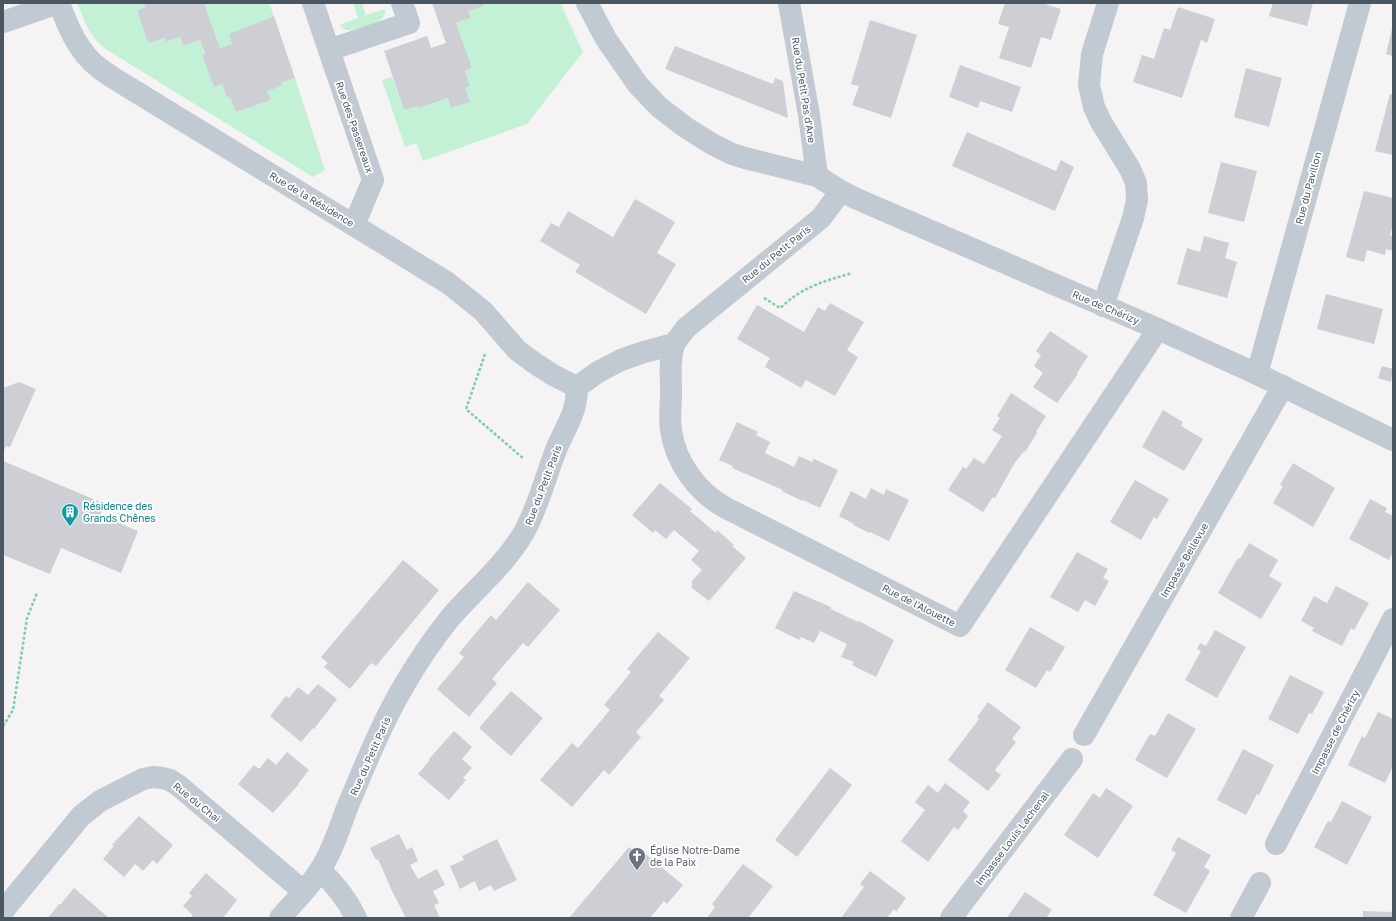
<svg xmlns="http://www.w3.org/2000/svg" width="1396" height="921" font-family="'Golos Text',sans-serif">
	<rect width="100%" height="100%" fill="#f5f3f3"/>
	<g fill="#c3f1d5">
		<path d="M 77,3 L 144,3 L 146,7 L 137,10 L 148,43 L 165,38 L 166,42 L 180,37 L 183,46 L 200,40 L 214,87 L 222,84 L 227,97 L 230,97 L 236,112 L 270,100 L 267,91 L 281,86 L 281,83 L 295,78 L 325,170 L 313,177 L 107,50 C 89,36 86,24 77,3 Z"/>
		<path d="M 204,3 L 269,3 L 274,16 L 229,34 L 232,44 L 220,48 Z"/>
		<path d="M 353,3 L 362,3 L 366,15 L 385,9 C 387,24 363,27 351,30 L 346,30 L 339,25 L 358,18 Z"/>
		<path d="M 483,3 L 560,3 L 583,52 L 527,124 L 423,161 L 416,143 L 405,147 L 382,80 L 392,77 L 404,110 L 418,106 L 419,108 L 448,98 L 452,108 L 465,88 L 470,86 L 465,71 L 472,68 L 456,23 L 471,18 L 468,11 L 484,6 Z"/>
	</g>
	<g fill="#cdcfd5">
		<path d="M 144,3 L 204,3 L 220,48 L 232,44 L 229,34 L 274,16 L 295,78 L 281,83 L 282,86 L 267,91 L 271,100 L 236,112 L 230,97 L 227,97 L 222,84 L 214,87 L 202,55 L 205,54 L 200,40 L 183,46 L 180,37 L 166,42 L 165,38 L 148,43 L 137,10 L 146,7 Z"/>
		<path d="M 432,3 L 483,3 L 484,6 L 468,11 L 471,18 L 456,23 L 472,68 L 465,71 L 470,86 L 465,88 L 470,102 L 451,108 L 448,98 L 419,108 L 418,106 L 404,110 L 384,51 L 427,36 L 431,48 L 446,43 Z"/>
		<path d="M 1005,3 L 1041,3 L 1061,9 L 1051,40 L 1041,37 L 1031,68 L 999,58 L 1009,27 L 998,24 Z"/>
		<path d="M 1273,3 L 1313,3 L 1307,26 L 1269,16 Z"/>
		<path d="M 1178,7 L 1215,19 L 1207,43 L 1201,40 L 1182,98 L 1133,82 L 1142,55 L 1154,59 L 1164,28 L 1170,30 Z"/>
		<path d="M 870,20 L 917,35 L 891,118 L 852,105 L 859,86 L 851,84 Z"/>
		<path d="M 1392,29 L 1393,30 L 1393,56 L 1386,54 Z"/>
		<path d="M 675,46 L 773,84 L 775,78 L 783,81 L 788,118 L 665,69 Z"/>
		<path d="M 960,65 L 1021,87 L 1012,112 L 980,101 L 978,108 L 949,97 Z"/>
		<path d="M 1246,68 L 1282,78 L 1269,127 L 1234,117 Z"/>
		<path d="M 1390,94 L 1393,94 L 1393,155 L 1375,151 Z"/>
		<path d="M 967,132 L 1056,171 L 1061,160 L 1074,167 L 1055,211 L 952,166 Z"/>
		<path d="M 1221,162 L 1257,171 L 1244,222 L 1208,213 Z"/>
		<path d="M 1364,191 L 1393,198 L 1393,224 L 1390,235 L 1393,236 L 1393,251 L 1386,249 L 1385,255 L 1367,250 L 1364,262 L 1346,257 Z"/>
		<path d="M 635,199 L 675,222 L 657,253 L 676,264 L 646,314 L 575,272 L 580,265 L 540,241 L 551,223 L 559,227 L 568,211 L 613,237 Z"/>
		<path d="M 1204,236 L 1229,243 L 1225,258 L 1237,262 L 1227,298 L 1177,284 L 1187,248 L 1200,252 Z"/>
		<path d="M 1326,294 L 1383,309 L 1374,344 L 1317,329 Z"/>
		<path d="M 830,303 L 864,322 L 847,350 L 858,357 L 835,396 L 806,380 L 801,388 L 765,367 L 770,358 L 737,339 L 757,305 L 804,332 L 818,307 L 825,311 Z"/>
		<path d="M 1050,331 L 1088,356 L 1077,373 L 1078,374 L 1057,403 L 1033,387 L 1043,373 L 1034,366 L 1041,355 L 1036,351 Z"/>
		<path d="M 1382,366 L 1393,369 L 1391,382 L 1378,378 Z"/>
		<path d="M 19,382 L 36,389 L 10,447 L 6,446 L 3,452 L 3,388 Z"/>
		<path d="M 1011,393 L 1046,416 L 1036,432 L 1037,433 L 1025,452 L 1024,451 L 1014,464 L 995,498 L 993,497 L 983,512 L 948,490 L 963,467 L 966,469 L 974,458 L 984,464 L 1002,436 L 992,430 L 1000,418 L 997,416 Z"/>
		<path d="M 1163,410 L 1183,422 L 1181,426 L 1203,439 L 1184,471 L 1142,447 Z"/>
		<path d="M 737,422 L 758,432 L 756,435 L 770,442 L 765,453 L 794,467 L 799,456 L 812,462 L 814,459 L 838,470 L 820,508 L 803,500 L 802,501 L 782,491 L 783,490 L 732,468 L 733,466 L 719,460 Z"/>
		<path d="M 3,461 L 105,504 L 100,515 L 138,531 L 121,573 L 61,548 L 50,574 L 3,555 Z"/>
		<path d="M 1293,463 L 1335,488 L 1313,527 L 1273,503 L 1283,486 L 1280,485 Z"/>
		<path d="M 1135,480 L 1169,499 L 1157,519 L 1154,517 L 1141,540 L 1110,522 Z"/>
		<path d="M 660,483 L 692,509 L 690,511 L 716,533 L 717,530 L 734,545 L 732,546 L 746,558 L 709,601 L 692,588 L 692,581 L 702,570 L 691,560 L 699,551 L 674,530 L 666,539 L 655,530 L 653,533 L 632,515 Z"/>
		<path d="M 871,488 L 884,495 L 886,489 L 909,500 L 889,541 L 870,532 L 870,533 L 853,525 L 854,524 L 839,516 L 851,491 L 866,499 Z"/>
		<path d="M 1370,499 L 1387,508 L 1385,512 L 1393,516 L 1393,552 L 1389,560 L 1349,539 Z"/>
		<path d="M 1249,543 L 1278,560 L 1269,576 L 1282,584 L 1261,619 L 1218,593 L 1238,558 L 1240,559 Z"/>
		<path d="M 1077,552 L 1108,569 L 1103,578 L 1109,581 L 1095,606 L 1085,600 L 1078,612 L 1050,597 Z"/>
		<path d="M 403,560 L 439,590 L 376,666 L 371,663 L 350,689 L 324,667 L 328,663 L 321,657 Z"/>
		<path d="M 528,582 L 560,610 L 528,647 L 523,643 L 492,679 L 497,683 L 469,717 L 437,689 L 464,657 L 459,653 L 491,615 L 496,620 Z"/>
		<path d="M 1336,586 L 1369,603 L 1354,630 L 1351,628 L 1342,646 L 1312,631 L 1314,628 L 1301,621 L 1314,596 L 1327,603 Z"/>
		<path d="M 794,591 L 831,607 L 831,609 L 858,622 L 859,621 L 894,640 L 876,677 L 852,665 L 854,662 L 841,657 L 847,644 L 820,631 L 814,643 L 801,637 L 799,640 L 775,628 Z"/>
		<path d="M 1030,627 L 1065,647 L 1050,672 L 1047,670 L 1036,688 L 1005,670 Z"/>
		<path d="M 1215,630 L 1246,647 L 1217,698 L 1185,680 L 1201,651 L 1197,649 L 1200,643 L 1206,646 Z"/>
		<path d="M 658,632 L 690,658 L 659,696 L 664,700 L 636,732 L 641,737 L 609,775 L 604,770 L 572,807 L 540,780 L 572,743 L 578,748 L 610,710 L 604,705 L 631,672 L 627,669 Z"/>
		<path d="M 1290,675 L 1324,692 L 1312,714 L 1309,713 L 1298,734 L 1268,719 Z"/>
		<path d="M 318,684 L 337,699 L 314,729 L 313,728 L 301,742 L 270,716 L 286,696 L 289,698 L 298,687 L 308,695 Z"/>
		<path d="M 511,691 L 543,718 L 511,756 L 479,728 Z"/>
		<path d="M 988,702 L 1021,727 L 1012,739 L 1016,742 L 995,770 L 1001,775 L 988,791 L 948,760 L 979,719 L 977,717 Z"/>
		<path d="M 1378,712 L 1393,719 L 1393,766 L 1385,783 L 1348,765 L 1362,736 L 1365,738 Z"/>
		<path d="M 1168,713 L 1196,729 L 1167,778 L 1135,760 L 1150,734 L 1155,736 Z"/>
		<path d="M 454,731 L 472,747 L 462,759 L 472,768 L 463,778 L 466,780 L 449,800 L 418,774 L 430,760 L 429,759 Z"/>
		<path d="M 1243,749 L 1274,765 L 1259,795 L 1257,794 L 1246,815 L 1217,800 Z"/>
		<path d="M 287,752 L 309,770 L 298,784 L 299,784 L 273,813 L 238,784 L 254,765 L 259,769 L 268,758 L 276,765 Z"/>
		<path d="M 830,768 L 852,785 L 797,857 L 775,840 Z"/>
		<path d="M 945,783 L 970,802 L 963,811 L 968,816 L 958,830 L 954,827 L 928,862 L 901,841 L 925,810 L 915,802 L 928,785 L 938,793 Z"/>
		<path d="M 1106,788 L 1133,806 L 1098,858 L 1064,835 L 1093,793 L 1100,798 Z"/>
		<path d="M 1342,801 L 1372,817 L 1347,865 L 1314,847 L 1328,821 L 1331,822 Z"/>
		<path d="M 139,816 L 173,845 L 157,864 L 153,860 L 143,871 L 135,864 L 124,877 L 103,859 L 114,846 L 112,845 Z"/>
		<path d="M 399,834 L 407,850 L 412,847 L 418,861 L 410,865 L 418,879 L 437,869 L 445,885 L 433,891 L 439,903 L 434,905 L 440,918 L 406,918 L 392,891 L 378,859 L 376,860 L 370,848 Z"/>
		<path d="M 1178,837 L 1211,855 L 1204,867 L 1210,871 L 1186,913 L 1153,895 L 1176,853 L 1171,850 Z"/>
		<path d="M 497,839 L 517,880 L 494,891 L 491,885 L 479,891 L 475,881 L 460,889 L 450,866 L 464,860 L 462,856 Z"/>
		<path d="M 629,847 L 640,856 L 643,852 L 683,885 L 667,904 L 664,901 L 650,918 L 569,918 Z"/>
		<path d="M 743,864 L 773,886 L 748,918 L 707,918 L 715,907 L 712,904 Z"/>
		<path d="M 870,871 L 906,898 L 896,912 L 894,909 L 887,918 L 841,918 L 864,887 L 860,884 Z"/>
		<path d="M 206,873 L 237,900 L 223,918 L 190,918 L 193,915 L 183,906 L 192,896 L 189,893 Z"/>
		<path d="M 74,888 L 109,918 L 48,918 L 59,904 L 61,904 Z"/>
		<path d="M 1025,892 L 1052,910 L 1046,918 L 1007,918 Z"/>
		<path d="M 1363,911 L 1393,912 L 1393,918 L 1363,918 Z"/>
	</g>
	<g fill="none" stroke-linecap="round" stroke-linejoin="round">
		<g stroke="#7ad0a6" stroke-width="2.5" stroke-dasharray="3 2" stroke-linecap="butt">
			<path d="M 764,298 L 780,308 C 785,304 790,299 795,296 C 812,284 832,279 852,273"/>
			<path d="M 485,354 L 466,409 L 524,459"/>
			<path d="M 3,726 L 13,710 L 27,618 L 37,593"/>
		</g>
		<g stroke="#c1cad2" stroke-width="22">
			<path d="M 59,3 C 68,27 78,52 99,68 C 106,73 113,78 120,82 L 448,283 L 483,311 L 517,350 L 533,362 L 553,375 L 577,387"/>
			<path d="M 313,3 L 373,180 L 354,225"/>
			<path d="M 587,3 L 606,39 L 638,85 L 659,107 L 685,127 L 712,144 L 732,154 L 745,158 L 817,176 L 841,191 L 857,199 L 1158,329 L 1257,374 L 1393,440"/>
			<path d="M 789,3 L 809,115 L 817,176"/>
			<path d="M 3,22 L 58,3"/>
			<path d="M 329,50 L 409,23 L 402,3"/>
			<path d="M 1103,306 L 1133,218 L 1137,200 L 1136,183 L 1130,169 L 1101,122 L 1094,107 L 1089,85 L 1092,54 L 1108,3"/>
			<path d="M 674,344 C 669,360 671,376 671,393 C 671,405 669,418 671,430 C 675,462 698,493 726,508 L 960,626 L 1158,329"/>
			<path d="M 1257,374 L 1360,3"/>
			<path d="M 1084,735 L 1283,386"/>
			<path d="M 1276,844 L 1393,619"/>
			<path d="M 320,870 C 335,884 347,899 356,918"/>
			<path d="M 3,911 L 81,816 L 100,801 L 143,779 L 153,777 L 162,778 L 170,780 L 179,786 L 303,891"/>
			<path d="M 280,918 C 293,903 309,888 320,870 C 332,852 339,829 347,808 C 365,765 382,722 406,682 C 419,660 434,638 450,618 C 474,590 504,566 523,534 C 538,508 545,478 556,450 C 565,427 577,414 577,387 L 598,372 L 621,360 L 644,352 L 674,344 L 686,328 L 821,218 L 841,191"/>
			<path d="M 951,918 L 1072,759"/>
			<path d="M 1241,918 L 1260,883"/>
		</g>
	</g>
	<defs>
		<symbol id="building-pin" viewBox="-11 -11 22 30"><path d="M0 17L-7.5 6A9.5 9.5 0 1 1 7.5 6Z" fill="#0f9aa8" stroke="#fff"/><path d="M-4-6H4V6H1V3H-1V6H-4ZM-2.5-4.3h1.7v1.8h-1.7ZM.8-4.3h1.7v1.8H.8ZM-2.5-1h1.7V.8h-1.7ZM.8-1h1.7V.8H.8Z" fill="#fff"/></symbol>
		<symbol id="church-pin" viewBox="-11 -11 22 30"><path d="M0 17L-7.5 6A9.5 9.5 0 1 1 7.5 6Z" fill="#6b7280" stroke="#fff"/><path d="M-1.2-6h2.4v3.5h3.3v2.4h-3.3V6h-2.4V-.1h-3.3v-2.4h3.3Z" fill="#fff"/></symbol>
	</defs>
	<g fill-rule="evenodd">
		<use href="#building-pin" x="60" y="502" width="20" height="27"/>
		<use href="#church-pin" x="627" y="846" width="20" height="27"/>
	</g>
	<g text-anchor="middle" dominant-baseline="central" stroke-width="3.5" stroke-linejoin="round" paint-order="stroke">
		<g font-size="10" fill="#4a5661" stroke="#fff">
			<text transform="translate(804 90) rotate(81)">Rue du Petit Pas d'Ane</text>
			<text transform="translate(355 127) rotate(71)">Rue des Passereaux</text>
			<text transform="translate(1308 188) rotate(-75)">Rue du Pavillon</text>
			<text transform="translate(312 199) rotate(31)">Rue de la Résidence</text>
			<text transform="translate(776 254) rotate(-39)">Rue du Petit Paris</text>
			<text transform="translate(1106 307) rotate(23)">Rue de Chérizy</text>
			<text transform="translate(543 485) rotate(-69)">Rue du Petit Paris</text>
			<text transform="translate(1184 560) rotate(-60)">Impasse Bellevue</text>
			<text transform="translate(919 605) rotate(27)">Rue de l'Alouette</text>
			<text transform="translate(1335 732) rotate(-63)">Impasse de Chérizy</text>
			<text transform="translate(370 756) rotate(-66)">Rue du Petit Paris</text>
			<text transform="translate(197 802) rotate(39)">Rue du Chai</text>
			<text transform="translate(1012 838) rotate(-53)">Impasse Louis Lachenal</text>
		</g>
		<g font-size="10" fill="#0d838f" stroke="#fff" text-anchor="start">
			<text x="83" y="506">Résidence des<tspan x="83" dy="12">Grands Chênes</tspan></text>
		</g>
		<g font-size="10" fill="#5b616d" stroke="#fff" text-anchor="start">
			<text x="650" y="850">Église Notre-Dame<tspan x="650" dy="12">de la Paix</tspan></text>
		</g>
	</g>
	<rect width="1396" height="921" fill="none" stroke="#4a5661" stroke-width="8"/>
</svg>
